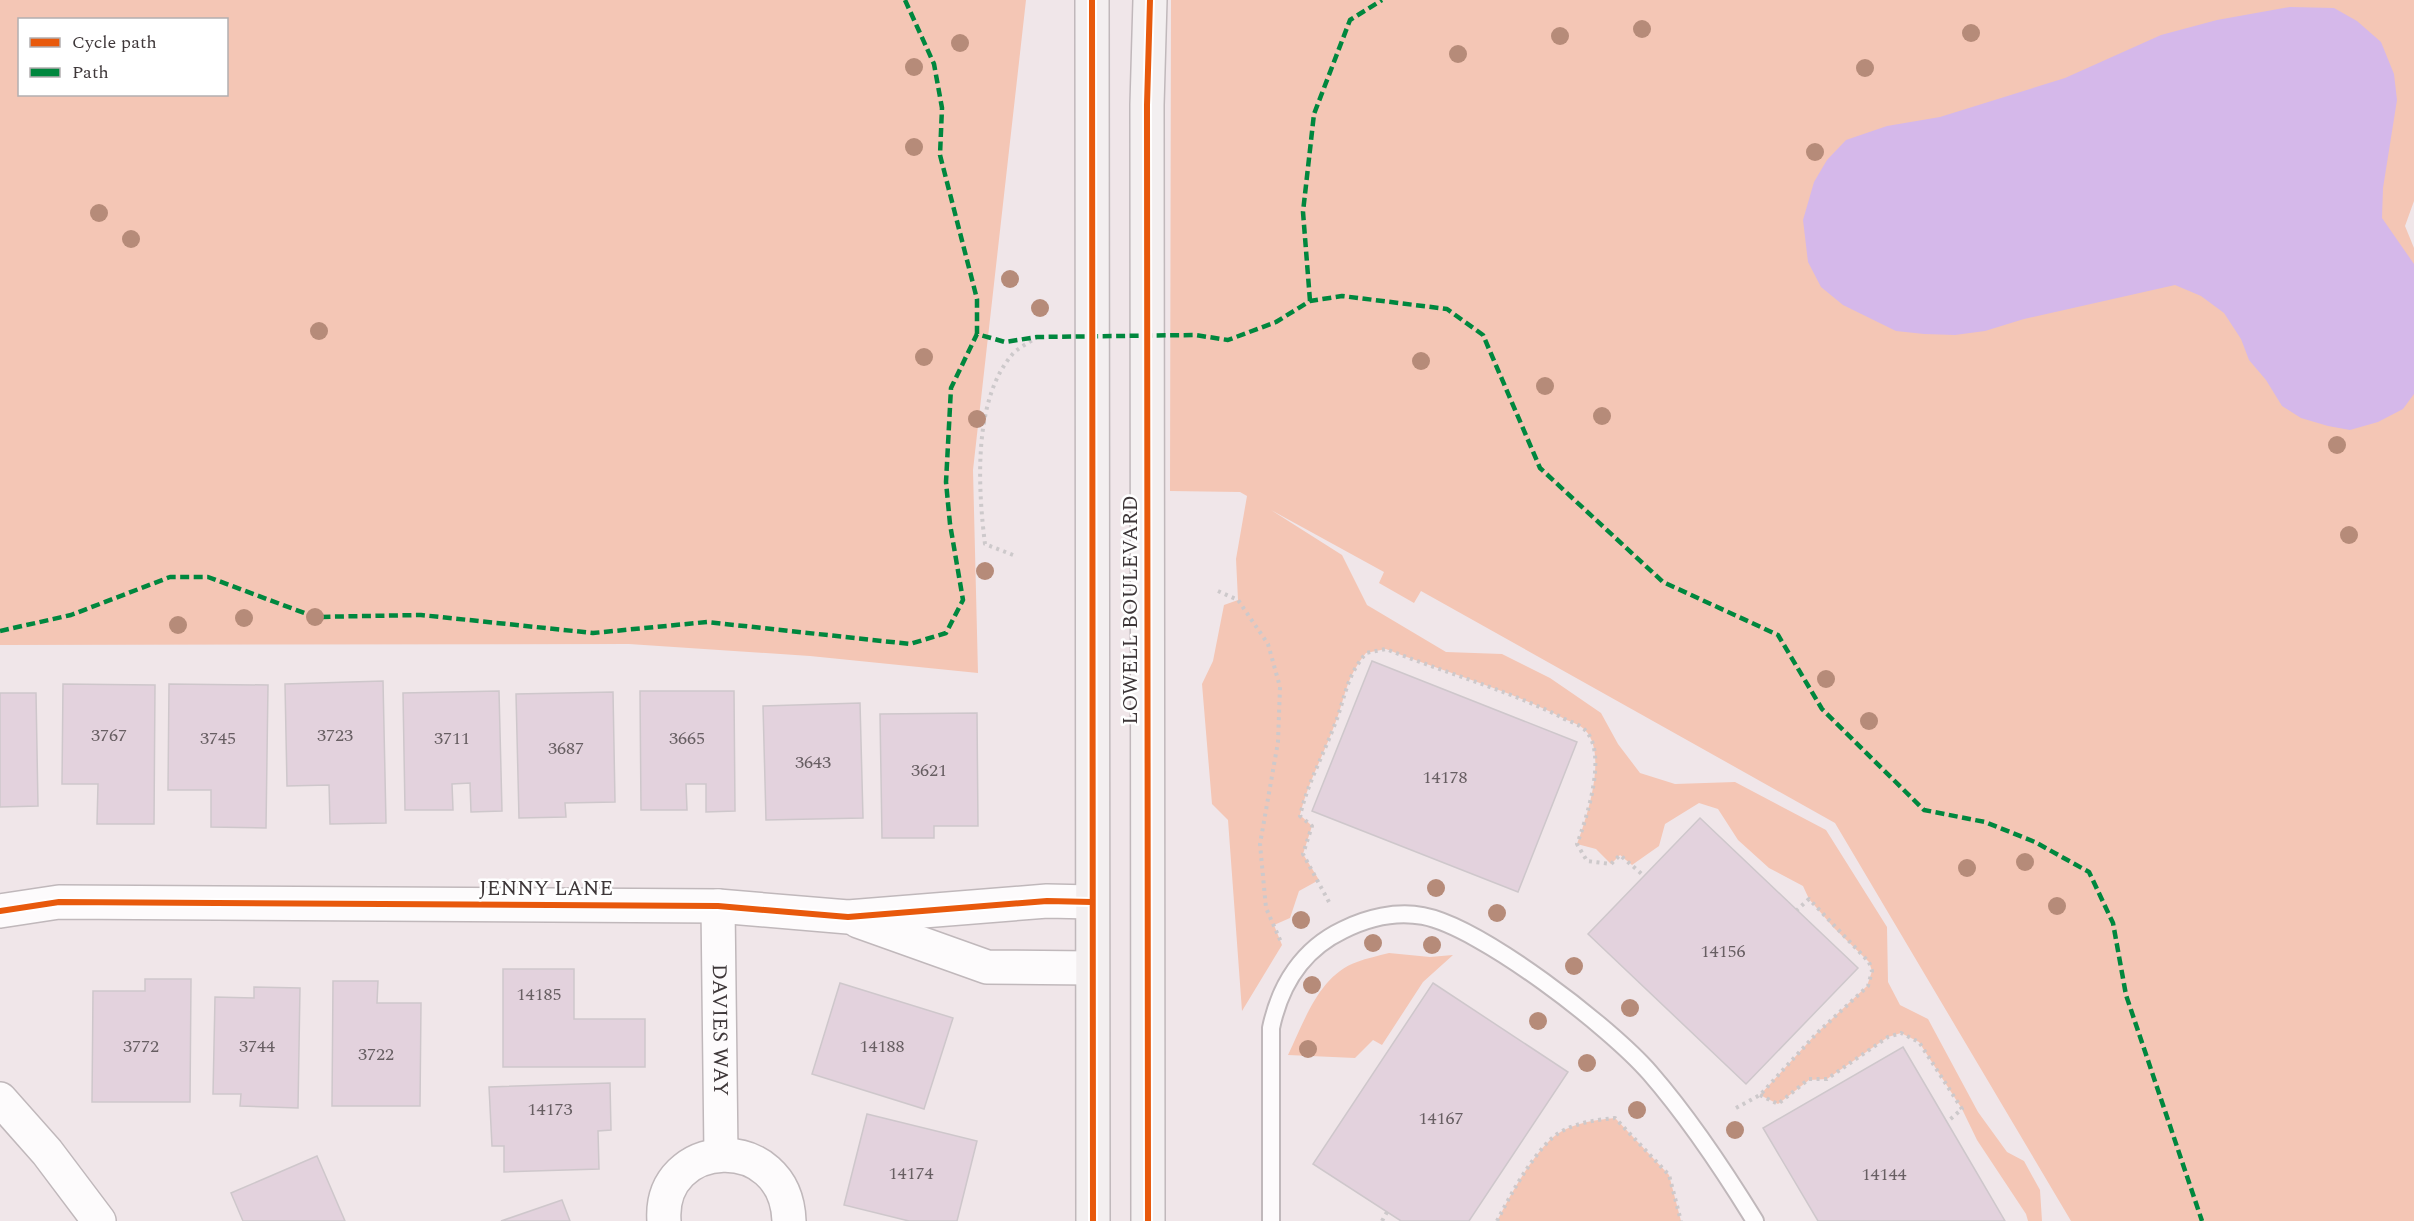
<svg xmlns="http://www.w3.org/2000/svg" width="2414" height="1221" font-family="Spectral,serif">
	<rect width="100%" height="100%" fill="#f0e6e9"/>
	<g fill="#f4c6b5" fill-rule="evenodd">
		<path d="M 0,0 L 1026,0 L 973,470 L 978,673 L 810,656 L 629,644 L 0,645 ZM 20,20 L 226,20 L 226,94 L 20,94 Z"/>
		<path d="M 1171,0 L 2414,0 L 2414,201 L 2405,226 L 2414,248 L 2414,1221 L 2071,1221 L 1835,823 L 1421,591 L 1414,603 L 1379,583 L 1384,572 L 1271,510 L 1342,555 L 1367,605 L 1446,652 L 1502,654 L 1550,678 L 1601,713 L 1618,744 L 1640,773 L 1675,784 L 1735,782 L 1826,830 L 1887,927 L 1888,982 L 1900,1005 L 1928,1019 L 1978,1112 L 2007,1152 L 2024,1161 L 2040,1190 L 2042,1221 L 2028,1221 L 2026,1214 L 1977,1140 L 1962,1109 L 1919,1042 L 1901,1033 L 1888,1037 L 1827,1079 L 1809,1080 L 1778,1104 L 1760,1095 L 1816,1034 L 1867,986 L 1872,971 L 1869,962 L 1834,928 L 1809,899 L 1803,886 L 1769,868 L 1738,840 L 1718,809 L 1699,803 L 1665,824 L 1659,846 L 1632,865 L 1620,855 L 1611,864 L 1596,849 L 1577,844 C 1587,817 1608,753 1585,730 C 1580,724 1567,721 1561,717 C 1506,689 1444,672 1386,649 L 1366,653 C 1344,680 1346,698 1333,729 C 1322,758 1307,785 1300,815 L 1312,826 L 1303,854 L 1319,880 L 1299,891 L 1290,918 L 1274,925 L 1282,945 L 1242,1011 L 1228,820 L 1212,804 L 1202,684 L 1213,661 L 1224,605 L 1238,600 L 1236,559 L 1247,496 L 1240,492 L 1170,491 Z"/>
		<path d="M 1389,953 L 1430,957 L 1453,955 L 1423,982 L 1382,1045 L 1373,1040 L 1355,1058 L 1288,1055 C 1304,1022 1319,975 1357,962 C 1367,958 1378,956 1389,953 Z"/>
		<path d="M 1615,1118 L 1669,1175 L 1681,1221 L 1497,1221 C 1511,1194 1528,1162 1550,1140 C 1566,1124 1594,1120 1615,1118 Z"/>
	</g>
	<path fill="#d5b8ea" d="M 2290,7 L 2334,8 L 2357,21 L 2381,42 L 2394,74 L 2397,100 L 2383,188 L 2382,218 L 2414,264 L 2414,394 L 2403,409 L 2378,422 L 2350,430 L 2328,426 L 2301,418 L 2282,406 L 2266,380 L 2249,360 L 2241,339 L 2224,313 L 2201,296 L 2175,285 L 2024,319 L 1985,331 L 1955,335 L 1924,334 L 1896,331 L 1843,305 L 1821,287 L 1808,262 L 1803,220 L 1814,182 L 1827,160 L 1846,140 L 1887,126 L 1940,117 L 2065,78 L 2161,35 L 2217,20 Z"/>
	<g fill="#e3d2dd" stroke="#cec7cb" stroke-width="1.5">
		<path d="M 1372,661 L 1577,742 L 1518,892 L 1312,811 Z"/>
		<path d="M 383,681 L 386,823 L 330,824 L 329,785 L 287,786 L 285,684 Z"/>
		<path d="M 63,684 L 155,685 L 154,824 L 97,824 L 98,784 L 62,784 Z"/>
		<path d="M 169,684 L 268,685 L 266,828 L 211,827 L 211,790 L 168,790 Z"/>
		<path d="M 499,691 L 502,811 L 471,812 L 470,783 L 452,784 L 453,810 L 405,810 L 403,693 Z"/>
		<path d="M 640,691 L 734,691 L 735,811 L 706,812 L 706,784 L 686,784 L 687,810 L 641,810 Z"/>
		<path d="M 613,692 L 615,802 L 565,803 L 566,817 L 519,818 L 516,694 Z"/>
		<path d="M 0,693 L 36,693 L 38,806 L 0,807 Z"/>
		<path d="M 860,703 L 863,818 L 766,820 L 763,706 Z"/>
		<path d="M 977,713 L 978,826 L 934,826 L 934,838 L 882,838 L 880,714 Z"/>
		<path d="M 1700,818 L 1858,968 L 1746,1084 L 1588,934 Z"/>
		<path d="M 503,969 L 574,969 L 574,1019 L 645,1019 L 645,1067 L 503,1067 Z"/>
		<path d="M 145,979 L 191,979 L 190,1102 L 92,1102 L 93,991 L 145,991 Z"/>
		<path d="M 333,981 L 378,981 L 377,1003 L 421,1003 L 420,1106 L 332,1106 Z"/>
		<path d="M 840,983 L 953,1018 L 924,1109 L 812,1074 Z"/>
		<path d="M 1433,983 L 1568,1072 L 1469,1221 L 1401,1221 L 1313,1164 Z"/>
		<path d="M 254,987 L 300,988 L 298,1108 L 240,1106 L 241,1094 L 213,1094 L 215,997 L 254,998 Z"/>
		<path d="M 1903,1047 L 1947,1122 L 2005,1221 L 1818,1221 L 1763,1128 Z"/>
		<path d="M 610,1083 L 611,1130 L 598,1131 L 599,1169 L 504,1172 L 504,1146 L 492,1146 L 489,1087 Z"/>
		<path d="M 867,1114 L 977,1141 L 957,1221 L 909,1221 L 844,1205 Z"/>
		<path d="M 317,1156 L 345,1221 L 243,1221 L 231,1193 Z"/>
		<path d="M 562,1200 L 570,1221 L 501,1221 Z"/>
	</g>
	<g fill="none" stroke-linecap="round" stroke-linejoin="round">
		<defs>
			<path id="service" d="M 1271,1221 L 1271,1028 C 1280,985 1303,949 1343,930 C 1367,918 1396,911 1423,916 C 1481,927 1610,1027 1650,1073 C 1690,1119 1723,1169 1755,1221"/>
			<g id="minor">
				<path id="s1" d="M 718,906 L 721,1154"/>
				<path d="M 0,911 L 59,902 L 718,906 L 848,917 L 1047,901 L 1092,902"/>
				<path d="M 858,921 L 987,967 L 1092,968"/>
				<path d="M 0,1099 L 47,1152 L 99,1221"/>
				<path d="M 664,1221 C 658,1137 786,1130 789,1221"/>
			</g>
			<g id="secondary">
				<path d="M 1092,0 L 1093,1221"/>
				<path d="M 1148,1221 L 1147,105 L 1150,0"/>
			</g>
		</defs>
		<use href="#service" stroke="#c0b8bb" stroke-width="20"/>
		<use href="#minor" stroke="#c0b8bb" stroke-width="36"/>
		<use href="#secondary" stroke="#c0b8bb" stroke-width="36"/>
		<g stroke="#cdc9cb" stroke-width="4" stroke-dasharray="3 4.5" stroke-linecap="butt">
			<path d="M 1013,555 L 985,544 C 978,488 973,402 1011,356 C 1017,348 1029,343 1037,337"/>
			<path d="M 1218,591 L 1238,600 L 1268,644 L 1280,687 L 1278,742 L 1260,844 L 1266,908 L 1281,942"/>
			<path d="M 1329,902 L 1303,854 L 1312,826 L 1300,816 C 1307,785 1322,758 1333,729 C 1346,698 1344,680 1366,653 L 1386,649 C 1443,672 1505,689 1561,717 C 1567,721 1580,724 1585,730 C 1608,753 1587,817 1577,844 L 1587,861 L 1611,864 L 1620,855 L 1644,876"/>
			<path d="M 1760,1095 L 1778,1104 L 1809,1079 L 1827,1079 L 1888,1037 L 1901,1033 L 1919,1042 L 1962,1109 L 1947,1122"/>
			<path d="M 1736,1108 L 1760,1095 L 1816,1034 L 1868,986 L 1872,971 L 1869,962 L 1809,899 L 1797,910"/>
			<path d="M 1382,1221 L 1387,1212"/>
			<path d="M 1497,1221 C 1511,1194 1528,1162 1550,1140 C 1566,1124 1594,1120 1615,1118 L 1669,1175 L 1681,1221"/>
		</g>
		<use href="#service" stroke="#fdfbfc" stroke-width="16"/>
		<use href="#minor" stroke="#fdfbfc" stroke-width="33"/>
		<use href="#secondary" stroke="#f3eff0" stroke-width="33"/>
		<g stroke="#00873e" stroke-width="4.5" stroke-dasharray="9 4.5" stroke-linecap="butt">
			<path d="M 905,0 L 934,64 L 942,108 L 940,155 L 977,299 L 977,334"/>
			<path d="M 1310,301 L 1303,212 L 1314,114 L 1350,20 L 1382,0"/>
			<path d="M 0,631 L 71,615 L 170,577 L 208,577 L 315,617 L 421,615 L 593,633 L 707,622 L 910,644 L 946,633 L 963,600 L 950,524 L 946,482 L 951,388 L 977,334 L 1005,342 L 1037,337 L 1195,335 L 1228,340 L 1276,322 L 1310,301 L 1342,296 L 1447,309 L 1483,335 L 1540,468 L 1663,582 L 1778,635 L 1822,709 L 1924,810 L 1985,822 L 2035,842 L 2089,872 L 2113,923 L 2126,995 L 2202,1221"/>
		</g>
		<defs>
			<g id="cycleway">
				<path d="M 1092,0 L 1093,1221"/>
				<path d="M 0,911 L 59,902 L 718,906 L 848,917 L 1047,901 L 1092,902"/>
				<path d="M 1148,1221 L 1147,105 L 1150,0"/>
			</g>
		</defs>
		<use href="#cycleway" stroke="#fff" stroke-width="10"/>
		<use href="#cycleway" stroke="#e8590c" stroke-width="6"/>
	</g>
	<g fill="#b68b79">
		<circle cx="1642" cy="29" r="9"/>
		<circle cx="1971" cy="33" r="9"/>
		<circle cx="1560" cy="36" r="9"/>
		<circle cx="960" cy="43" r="9"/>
		<circle cx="1458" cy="54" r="9"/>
		<circle cx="914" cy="67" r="9"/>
		<circle cx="1865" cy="68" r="9"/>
		<circle cx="914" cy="147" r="9"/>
		<circle cx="1815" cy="152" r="9"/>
		<circle cx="99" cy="213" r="9"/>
		<circle cx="131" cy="239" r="9"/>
		<circle cx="1010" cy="279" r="9"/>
		<circle cx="1040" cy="308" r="9"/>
		<circle cx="319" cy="331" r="9"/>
		<circle cx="924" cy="357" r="9"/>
		<circle cx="1421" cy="361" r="9"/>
		<circle cx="1545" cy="386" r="9"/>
		<circle cx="1602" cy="416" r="9"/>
		<circle cx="977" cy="419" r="9"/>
		<circle cx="2337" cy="445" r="9"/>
		<circle cx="2349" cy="535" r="9"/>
		<circle cx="985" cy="571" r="9"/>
		<circle cx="315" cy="617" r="9"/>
		<circle cx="244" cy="618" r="9"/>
		<circle cx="178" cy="625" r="9"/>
		<circle cx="1826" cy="679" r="9"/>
		<circle cx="1869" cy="721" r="9"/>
		<circle cx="2025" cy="862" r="9"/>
		<circle cx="1967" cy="868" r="9"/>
		<circle cx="1436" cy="888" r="9"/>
		<circle cx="2057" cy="906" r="9"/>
		<circle cx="1497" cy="913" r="9"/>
		<circle cx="1301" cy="920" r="9"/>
		<circle cx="1373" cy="943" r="9"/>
		<circle cx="1432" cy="945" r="9"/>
		<circle cx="1574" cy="966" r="9"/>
		<circle cx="1312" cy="985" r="9"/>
		<circle cx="1630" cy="1008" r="9"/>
		<circle cx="1538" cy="1021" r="9"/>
		<circle cx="1308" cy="1049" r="9"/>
		<circle cx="1587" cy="1063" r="9"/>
		<circle cx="1637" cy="1110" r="9"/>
		<circle cx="1735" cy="1130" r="9"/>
	</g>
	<g text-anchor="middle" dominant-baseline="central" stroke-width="5" stroke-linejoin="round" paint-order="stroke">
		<g font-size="18" fill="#675e62">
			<text x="109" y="735">3767</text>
			<text x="335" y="735">3723</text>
			<text x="218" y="738">3745</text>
			<text x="452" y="738">3711</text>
			<text x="687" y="738">3665</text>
			<text x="566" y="748">3687</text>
			<text x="813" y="762">3643</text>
			<text x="929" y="770">3621</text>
			<text x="1445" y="777">14178</text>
			<text x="1723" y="951">14156</text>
			<text x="539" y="994">14185</text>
			<text x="141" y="1046">3772</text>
			<text x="257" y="1046">3744</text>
			<text x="882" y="1046">14188</text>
			<text x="376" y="1054">3722</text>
			<text x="550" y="1109">14173</text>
			<text x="1441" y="1118">14167</text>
			<text x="911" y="1173">14174</text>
			<text x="1884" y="1174">14144</text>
		</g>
		<g font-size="21" fill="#3e3739" stroke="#fff">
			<text transform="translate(1131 610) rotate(-90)">LOWELL BOULEVARD</text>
			<text x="546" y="889">JENNY LANE</text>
			<text stroke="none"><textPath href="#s1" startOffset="124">DAVIES WAY</textPath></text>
		</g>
	</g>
	<rect x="18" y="18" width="210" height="78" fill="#ffffff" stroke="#b2afb0" stroke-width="1.5"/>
	<rect x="30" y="38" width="30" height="9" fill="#e8590c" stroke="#b2afb0" stroke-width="1.5"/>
	<text x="72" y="48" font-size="18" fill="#3e3739">Cycle path</text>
	<rect x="30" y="68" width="30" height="9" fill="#00873e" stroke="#b2afb0" stroke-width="1.5"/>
	<text x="72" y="78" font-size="18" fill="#3e3739">Path</text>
</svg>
